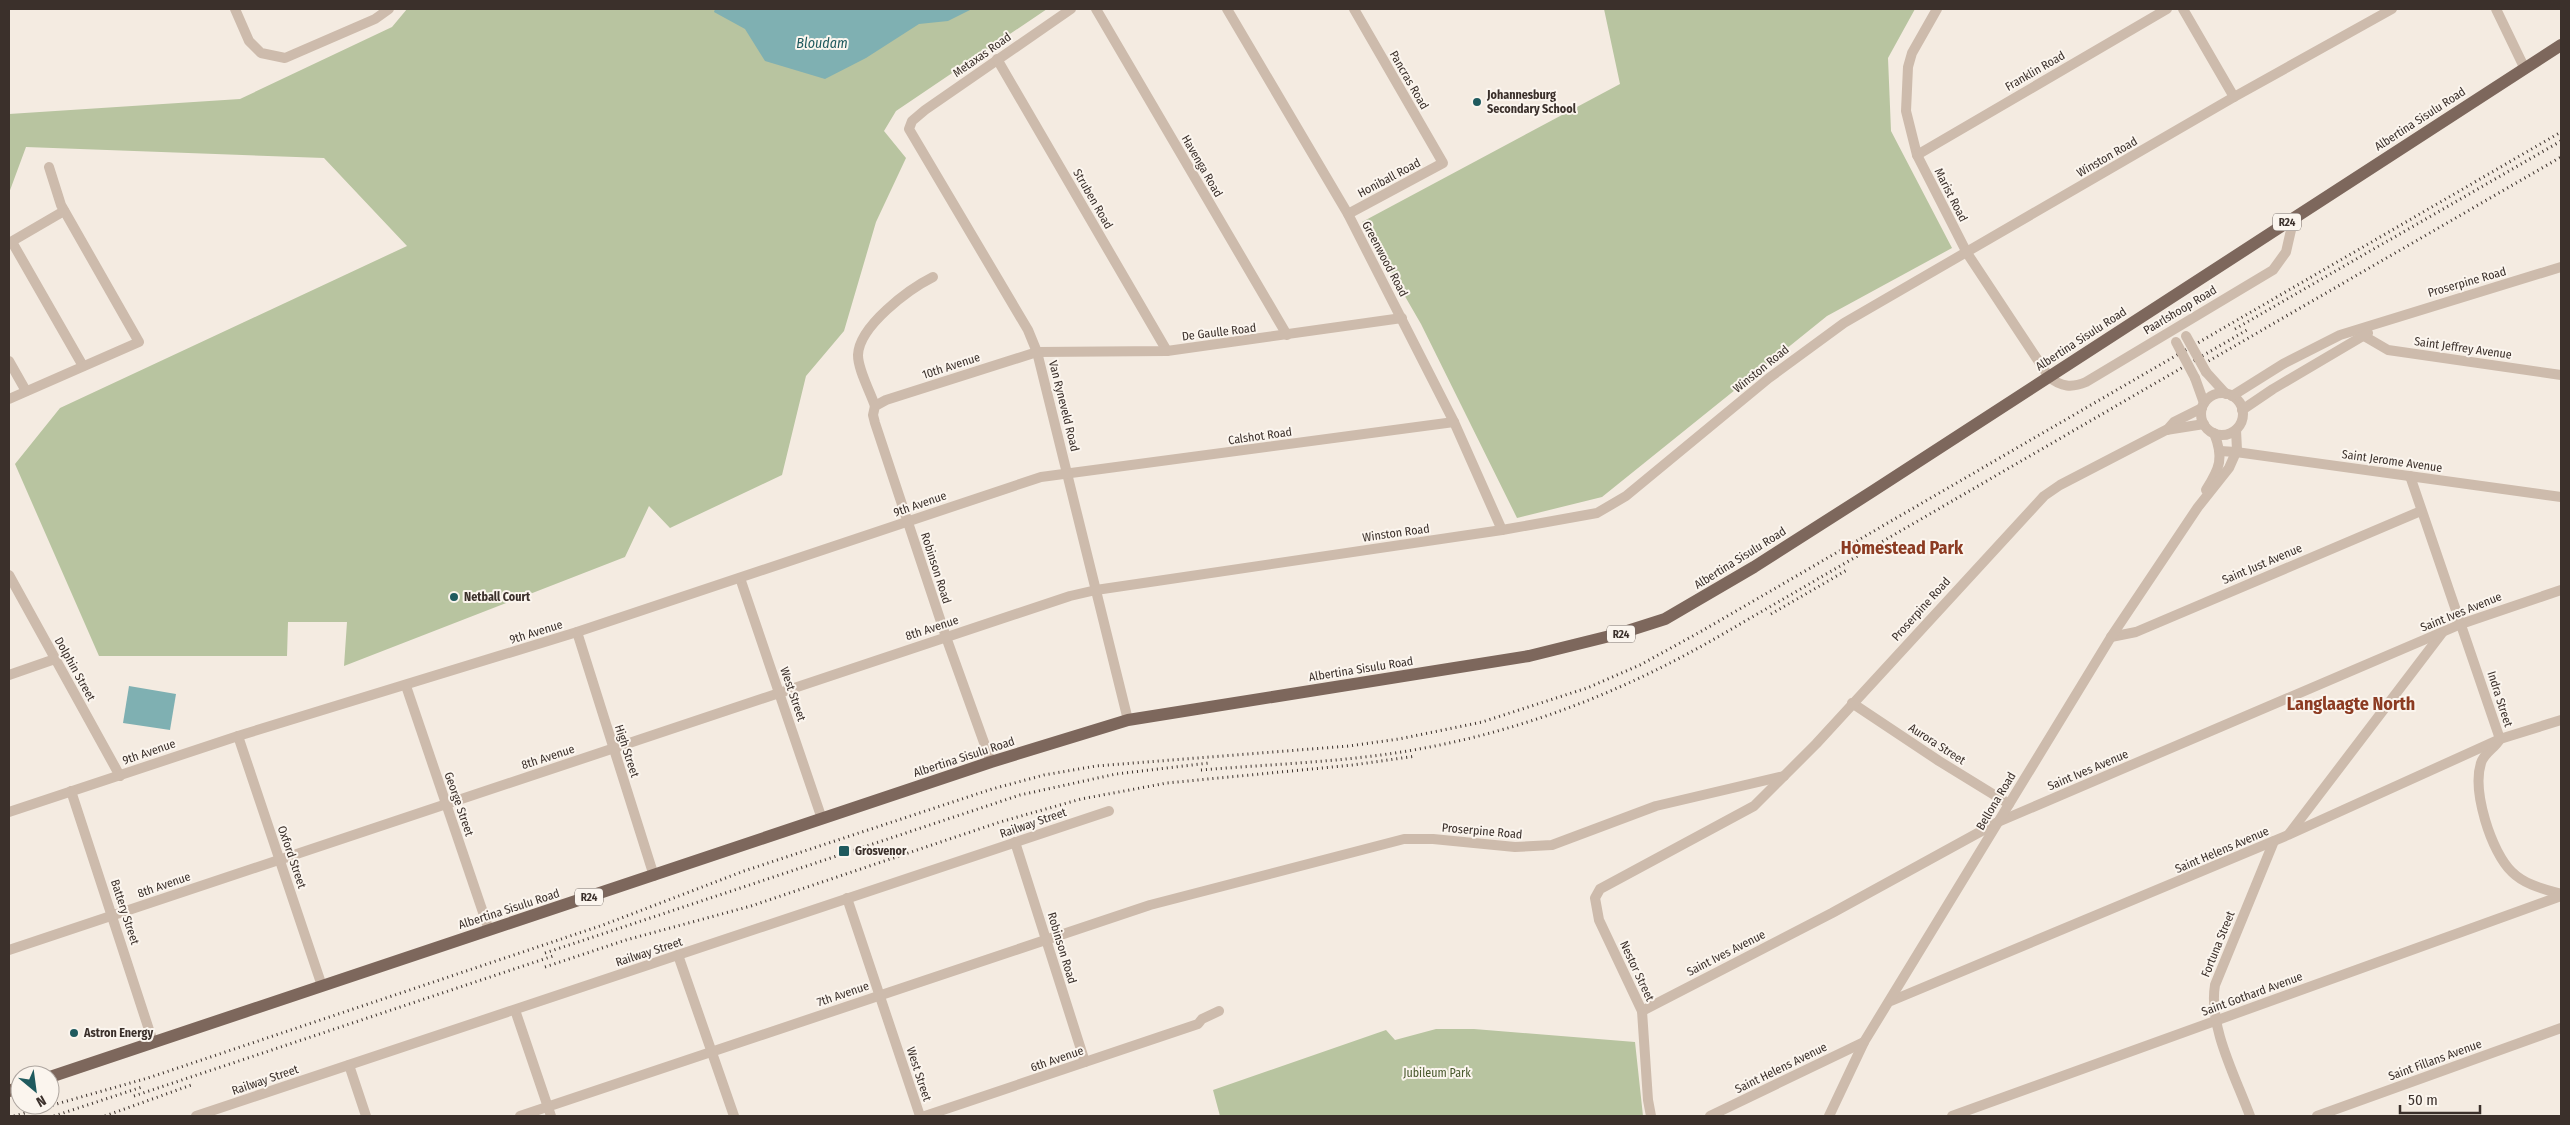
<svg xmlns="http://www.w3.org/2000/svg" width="2570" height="1125" font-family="'Fira Sans Condensed',sans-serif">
	<rect width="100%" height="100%" fill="#f4ebe1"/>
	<g fill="#b8c4a0">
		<path d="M 407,9 L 1047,9 L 896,111 L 884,131 L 906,158 L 876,222 L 844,331 L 806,376 L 782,475 L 670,528 L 649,506 L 625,557 L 344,666 L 347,622 L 288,622 L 287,656 L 99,656 L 15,464 L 60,408 L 407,246 L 324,158 L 26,147 L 9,193 L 9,114 L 240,99 L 392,27 Z"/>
		<path d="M 1604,9 L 1915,9 L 1888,58 L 1891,131 L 1952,248 L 1827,316 L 1602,497 L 1517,518 L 1421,324 L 1362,222 L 1620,84 Z"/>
		<path d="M 1436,1029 L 1474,1029 L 1635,1042 L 1643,1116 L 1220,1116 L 1213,1090 L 1386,1030 L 1395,1040 Z"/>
	</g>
	<g fill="#7fb0b2">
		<path d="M 715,9 L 972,9 L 948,21 L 919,24 L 866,58 L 825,79 L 765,61 L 745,29 L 714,12 Z"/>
		<path d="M 129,686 L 176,694 L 170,730 L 123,723 Z"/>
	</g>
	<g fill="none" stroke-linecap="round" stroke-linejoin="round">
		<g stroke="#cdbbac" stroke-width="10">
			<path d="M 235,9 L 249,41 L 261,53 L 285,58 L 375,19 L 389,9"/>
			<path d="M 1071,9 L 925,110 L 912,121 L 909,129 L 1028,330 L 1037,352 L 1128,720"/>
			<path d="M 1096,9 L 1287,335"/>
			<path d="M 1227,9 L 1348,214 L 1454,422 L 1502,530"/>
			<path d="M 1937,9 L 1912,53 L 1908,67 L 1906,111 L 1917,155 L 1967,253 L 2049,377 C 2061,387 2072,388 2086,382 L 2273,270 L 2286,252 L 2294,217"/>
			<path d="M 2183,9 L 2234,97"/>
			<path d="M 2496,9 L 2524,67"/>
			<path d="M 997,59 L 1167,351"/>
			<path d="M 1917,155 L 2167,9"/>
			<path d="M 1348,214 L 1443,163 L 1354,9"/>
			<path d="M 12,242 L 83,366"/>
			<path d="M 9,243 L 64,211"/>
			<path d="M 2364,336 L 2388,350 L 2561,375"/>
			<path d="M 9,361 L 26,391"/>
			<path d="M 2206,372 L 2226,394"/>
			<path d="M 2195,378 L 2204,403"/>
			<circle cx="2222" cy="414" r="21"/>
			<path d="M 2232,396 L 2283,364 L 2340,335 L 2561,267"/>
			<path d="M 9,399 L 139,342 L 61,205 L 49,167"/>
			<path d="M 875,406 C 870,391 858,370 858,355 C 859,326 909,289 933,277"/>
			<path d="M 2242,410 L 2273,389 L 2368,333"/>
			<path d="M 2167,430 L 2174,422 L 2202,408"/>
			<path d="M 2220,451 L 2236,452 L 2561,497"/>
			<path d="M 2410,476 L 2500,739 C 2495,748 2484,753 2481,763 C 2472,791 2491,852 2512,872 C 2525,885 2544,889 2561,894"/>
			<path d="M 2206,490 C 2220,468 2224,458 2214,433"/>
			<path d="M 9,575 L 120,776"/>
			<path d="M 740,578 L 822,819"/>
			<path d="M 577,632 L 654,876"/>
			<path d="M 2111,637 L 2136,632 L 2421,511"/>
			<path d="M 9,675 L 55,659"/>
			<path d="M 406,686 L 489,930"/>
			<path d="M 1852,703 L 1939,761 L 2009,804"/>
			<path d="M 238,736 L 322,986"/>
			<path d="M 991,762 L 946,637 L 875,423 L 873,415 L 875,406 L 886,400 L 1037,352 L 1167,351 L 1402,318"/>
			<path d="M 71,791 L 153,1042"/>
			<path d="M 9,812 L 238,736 L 577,632 L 1041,477 L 1454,422"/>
			<path d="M 2289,834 L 2442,633"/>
			<path d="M 1015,842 L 1085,1062"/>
			<path d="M 847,898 L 920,1116"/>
			<path d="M 9,950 L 1070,596 L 1096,590 L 1502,530 L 1597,513 L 1626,496 L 1769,378 L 1844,323 L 2234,97 L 2392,9"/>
			<path d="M 678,955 L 734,1116"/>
			<path d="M 1891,1001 L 2288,835 L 2500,739 L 2561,720"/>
			<path d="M 515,1010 L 551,1116"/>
			<path d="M 1642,1011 L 1832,913 L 1998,822 L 2461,624 L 2561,590"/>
			<path d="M 349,1065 L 366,1116"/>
			<path d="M 196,1116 L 1109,811"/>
			<path d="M 520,1116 L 1150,905 L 1404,839 L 1433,839 L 1515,847 L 1552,845 L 1656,806 L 1784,776"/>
			<path d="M 925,1116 L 1198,1024 L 1202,1019 L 1219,1011"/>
			<path d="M 1651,1116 L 1648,1100 L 1642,1011 L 1599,920 L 1595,898 L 1600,889 L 1754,806 L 1816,744 L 2044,496 L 2060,485 L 2166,430 L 2204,424"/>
			<path d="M 1710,1116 L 1864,1042"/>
			<path d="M 1829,1116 L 1864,1042 L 2111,637 L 2198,507 L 2229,468 L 2237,450 L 2236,430"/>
			<path d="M 1952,1116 L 2561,896"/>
			<path d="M 2250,1116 C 2236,1078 2208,1026 2215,985 L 2274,841"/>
			<path d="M 2317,1116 L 2561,1028"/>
		</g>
		<g stroke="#7d675c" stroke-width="12">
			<path d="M 50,1077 L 991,762 L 1128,720 L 1529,656 L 1618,634 L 1665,619 L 1754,567 L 1873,491 L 2561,45"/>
			<path d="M 9,1091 L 20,1087"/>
		</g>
		<g stroke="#3b302b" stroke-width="3" stroke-dasharray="1 4" stroke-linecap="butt">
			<path d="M 2235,329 L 2561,141"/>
			<path d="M 2200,366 L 2561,157"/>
			<path d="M 1771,614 L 1847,570"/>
			<path d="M 1201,770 C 1273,764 1348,762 1419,749 C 1525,730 1624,691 1716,638 L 2247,330"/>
			<path d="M 545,953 L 1020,795 L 1116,774 L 1209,763"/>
			<path d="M 545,967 L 626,940 L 751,906 L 1000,822 L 1081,799 L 1167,783 L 1353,765 L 1416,756"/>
			<path d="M 134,1096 L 556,955"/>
			<path d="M 14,1116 L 148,1078 L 603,925 L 744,871 L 992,789 L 1044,775 L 1096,766 L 1349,746 L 1399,739 L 1482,722 L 1587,688 L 1640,665 L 1700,632 L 2561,132"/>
			<path d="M 54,1116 L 142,1087"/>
			<path d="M 105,1116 L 194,1084"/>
		</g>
		<g stroke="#cdbbac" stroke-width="10">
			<path d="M 2186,336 L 2206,372"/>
			<path d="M 2176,342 L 2195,378"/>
		</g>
	</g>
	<g fill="#1f5a5e" stroke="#fbf5ee" stroke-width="2">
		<circle cx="1477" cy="102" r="5"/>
		<circle cx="454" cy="597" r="5"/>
		<rect x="838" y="845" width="12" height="12" rx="2.5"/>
		<circle cx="74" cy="1033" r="5"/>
	</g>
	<g text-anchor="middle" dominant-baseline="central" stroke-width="4" stroke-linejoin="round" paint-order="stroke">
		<g fill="#fbf5ee" stroke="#756b66" stroke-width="1">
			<rect x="2273" y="213.5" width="28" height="17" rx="4"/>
			<rect x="1607" y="625.5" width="28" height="17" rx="4"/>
			<rect x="575" y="888.5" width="28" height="17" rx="4"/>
		</g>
		<g font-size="11" font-weight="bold" fill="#3b302b">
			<text x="2287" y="222">R24</text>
			<text x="1621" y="634">R24</text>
			<text x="589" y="897">R24</text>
		</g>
		<g font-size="12" fill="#3b302b" stroke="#fbf5ee">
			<text transform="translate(982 55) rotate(-35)">Metaxas Road</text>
			<text transform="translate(2035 71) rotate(-30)">Franklin Road</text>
			<text transform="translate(1409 80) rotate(60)">Pancras Road</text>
			<text transform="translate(2420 119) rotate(-33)">Albertina Sisulu Road</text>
			<text transform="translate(2107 157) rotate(-30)">Winston Road</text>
			<text transform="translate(1202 166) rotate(60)">Havenga Road</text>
			<text transform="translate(1389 178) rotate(-28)">Honiball Road</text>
			<text transform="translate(1951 195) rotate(63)">Marist Road</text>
			<text transform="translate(1093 199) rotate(60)">Struben Road</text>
			<text transform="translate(1385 259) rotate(62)">Greenwood Road</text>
			<text transform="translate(2467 282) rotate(-16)">Proserpine Road</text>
			<text transform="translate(2180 310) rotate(-31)">Paarlshoop Road</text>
			<text transform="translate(1219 332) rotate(-7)">De Gaulle Road</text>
			<text transform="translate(2081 339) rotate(-33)">Albertina Sisulu Road</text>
			<text transform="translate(2463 348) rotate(8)">Saint Jeffrey Avenue</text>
			<text transform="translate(951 366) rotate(-18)">10th Avenue</text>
			<text transform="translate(1761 369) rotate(-39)">Winston Road</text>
			<text transform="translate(1064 406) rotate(76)">Van Ryneveld Road</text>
			<text transform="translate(1260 436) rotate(-8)">Calshot Road</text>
			<text transform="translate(2392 461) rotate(8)">Saint Jerome Avenue</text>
			<text transform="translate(920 504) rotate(-19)">9th Avenue</text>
			<text transform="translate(1396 533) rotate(-8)">Winston Road</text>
			<text transform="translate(1740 558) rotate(-32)">Albertina Sisulu Road</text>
			<text transform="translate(2262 564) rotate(-23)">Saint Just Avenue</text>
			<text transform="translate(936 568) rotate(72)">Robinson Road</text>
			<text transform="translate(1921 609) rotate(-48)">Proserpine Road</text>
			<text transform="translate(2461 612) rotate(-22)">Saint Ives Avenue</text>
			<text transform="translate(932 628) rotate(-18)">8th Avenue</text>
			<text transform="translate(536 632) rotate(-17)">9th Avenue</text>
			<text transform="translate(75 669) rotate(61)">Dolphin Street</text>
			<text transform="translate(1361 669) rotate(-9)">Albertina Sisulu Road</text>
			<text transform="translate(793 694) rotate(71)">West Street</text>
			<text transform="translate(2500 699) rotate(72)">Indra Street</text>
			<text transform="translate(1937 744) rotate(33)">Aurora Street</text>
			<text transform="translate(627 751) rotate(72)">High Street</text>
			<text transform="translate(149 752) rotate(-19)">9th Avenue</text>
			<text transform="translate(548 757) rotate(-18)">8th Avenue</text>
			<text transform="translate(964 757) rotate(-18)">Albertina Sisulu Road</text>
			<text transform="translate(2088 770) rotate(-23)">Saint Ives Avenue</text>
			<text transform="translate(1996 801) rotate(-59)">Bellona Road</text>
			<text transform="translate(459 804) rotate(71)">George Street</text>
			<text transform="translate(1033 823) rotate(-19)">Railway Street</text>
			<text transform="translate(1482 831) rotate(5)">Proserpine Road</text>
			<text transform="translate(2222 850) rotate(-23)">Saint Helens Avenue</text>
			<text transform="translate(292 857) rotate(71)">Oxford Street</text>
			<text transform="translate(164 885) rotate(-19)">8th Avenue</text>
			<text transform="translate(509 909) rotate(-18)">Albertina Sisulu Road</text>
			<text transform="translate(125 912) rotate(72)">Battery Street</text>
			<text transform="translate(2218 944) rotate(-68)">Fortuna Street</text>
			<text transform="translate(1062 948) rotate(73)">Robinson Road</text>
			<text transform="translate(649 952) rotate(-18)">Railway Street</text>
			<text transform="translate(1726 953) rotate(-27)">Saint Ives Avenue</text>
			<text transform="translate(1637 971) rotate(65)">Nestor Street</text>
			<text transform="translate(843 994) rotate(-19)">7th Avenue</text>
			<text transform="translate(2252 994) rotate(-20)">Saint Gothard Avenue</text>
			<text transform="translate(1057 1059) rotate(-19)">6th Avenue</text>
			<text transform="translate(2435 1060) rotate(-20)">Saint Fillans Avenue</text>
			<text transform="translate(1781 1068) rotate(-26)">Saint Helens Avenue</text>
			<text transform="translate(919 1074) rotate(72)">West Street</text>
			<text transform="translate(265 1080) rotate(-19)">Railway Street</text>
		</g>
		<g font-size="12" font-weight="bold" fill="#3b302b" stroke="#fbf5ee" text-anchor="start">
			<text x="1487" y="95">Johannesburg<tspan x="1487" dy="14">Secondary School</tspan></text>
			<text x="464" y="597">Netball Court</text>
			<text x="855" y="851">Grosvenor</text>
			<text x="84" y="1033">Astron Energy</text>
		</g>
		<g font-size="12" fill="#4a5a2e" stroke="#fbf5ee">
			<text x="1437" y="1073">Jubileum Park</text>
		</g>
		<g font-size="14" font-style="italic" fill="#1f5a5e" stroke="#fbf5ee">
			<text x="822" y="43">Bloudam</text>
		</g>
		<g font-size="18" font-weight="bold" fill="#8c3b22" stroke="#fbf5ee">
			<text x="1902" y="548">Homestead Park</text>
			<text x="2351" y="704">Langlaagte North</text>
		</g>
	</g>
	<rect width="2570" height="1125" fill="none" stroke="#3b302b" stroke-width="20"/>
	<g transform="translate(35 1090) rotate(151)"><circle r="24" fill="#fbf5ee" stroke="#aea6a0"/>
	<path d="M0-4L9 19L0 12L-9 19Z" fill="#1f5a5e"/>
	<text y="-8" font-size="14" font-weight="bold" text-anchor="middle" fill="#3b302b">N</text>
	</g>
	<path d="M2400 1105v8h80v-8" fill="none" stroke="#3b302b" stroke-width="2.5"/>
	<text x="2408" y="1105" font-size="15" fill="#3b302b" stroke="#fbf5ee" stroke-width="4" paint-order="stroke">50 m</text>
</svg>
